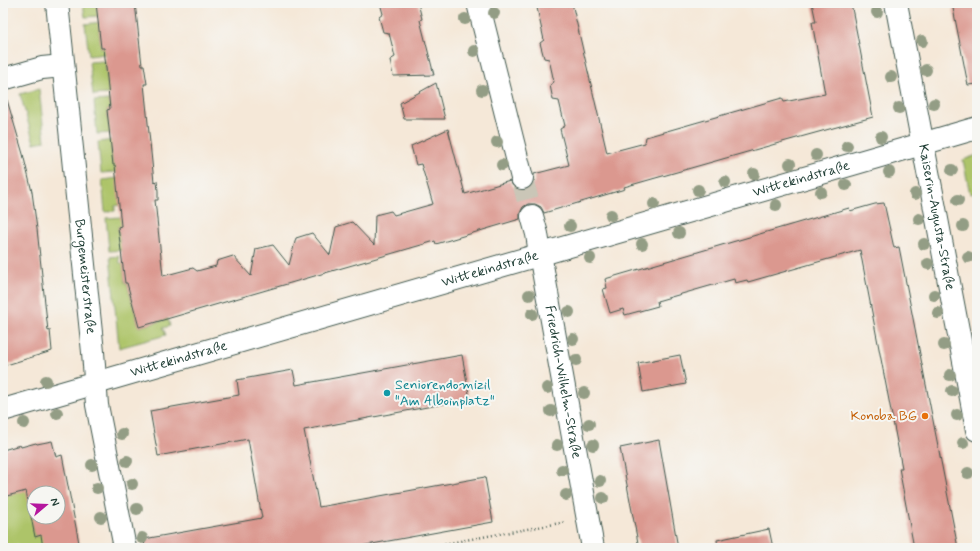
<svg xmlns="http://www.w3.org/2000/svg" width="980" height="551" font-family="Mynerve,sans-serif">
	<rect width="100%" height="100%" fill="#f6f6f2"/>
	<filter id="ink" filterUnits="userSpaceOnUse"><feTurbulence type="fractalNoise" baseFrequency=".025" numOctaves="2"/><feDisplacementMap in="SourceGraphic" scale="8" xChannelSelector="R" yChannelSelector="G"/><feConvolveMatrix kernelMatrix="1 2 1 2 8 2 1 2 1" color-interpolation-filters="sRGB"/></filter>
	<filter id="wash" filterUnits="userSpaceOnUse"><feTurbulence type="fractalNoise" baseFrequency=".012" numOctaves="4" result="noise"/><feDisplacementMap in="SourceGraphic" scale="16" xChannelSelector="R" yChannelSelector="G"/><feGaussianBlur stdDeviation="0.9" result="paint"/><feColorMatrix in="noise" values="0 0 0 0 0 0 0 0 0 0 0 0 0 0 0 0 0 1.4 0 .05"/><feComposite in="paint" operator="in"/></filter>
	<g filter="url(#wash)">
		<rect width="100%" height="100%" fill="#f5e8d8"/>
		<g fill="#adc469" stroke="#66804e">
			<path d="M 83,3 L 96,3 L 100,16 L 85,17 Z"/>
			<path d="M 101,22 L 99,31 L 101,48 L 104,48 L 105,54 L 89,56 L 85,24 Z"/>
			<path d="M 105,61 L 109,94 L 93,95 L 89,62 Z"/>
			<path d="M 39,89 L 45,141 L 34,143 L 20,94 Z"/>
			<path d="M 109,100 L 110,109 L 107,110 L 109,126 L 112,133 L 97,134 L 94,101 Z"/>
			<path d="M 113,140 L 114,148 L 111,148 L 113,165 L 116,165 L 116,172 L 101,173 L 98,142 Z"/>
			<path d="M 977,155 L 977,192 L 970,194 L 963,160 Z"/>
			<path d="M 117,178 L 120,205 L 115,206 L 115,211 L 105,212 L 102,180 Z"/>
			<path d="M 121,217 L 122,226 L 118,227 L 120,243 L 124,250 L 109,251 L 106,218 Z"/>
			<path d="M 119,256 L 120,263 L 123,264 L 125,283 L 127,283 L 139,327 L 168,319 L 170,326 L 163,328 L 166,335 L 119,348 L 110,257 Z"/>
			<path d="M 31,482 L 28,501 L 29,506 L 34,517 L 33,525 L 35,537 L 42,535 L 44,548 L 3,548 L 3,497 L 13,494 L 11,488 Z"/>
		</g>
		<g id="blocks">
			<g fill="#db988f" fill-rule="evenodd">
				<path d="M 96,3 L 135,3 L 142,65 L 144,65 L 147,84 L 144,84 L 154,182 L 157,181 L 158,191 L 158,200 L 155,200 L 163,276 L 193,268 L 197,271 L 216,266 L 217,261 L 233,256 L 251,276 L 256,249 L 273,245 L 289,265 L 296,238 L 312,233 L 330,255 L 336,227 L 352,222 L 374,245 L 375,215 L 391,211 L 394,215 L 433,204 L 421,164 L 416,165 L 411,146 L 448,129 L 465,194 L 510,181 L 513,186 L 518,190 L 525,190 L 530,187 L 534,182 L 534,174 L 569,165 L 560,129 L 565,126 L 559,101 L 553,100 L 550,85 L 554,82 L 549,59 L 544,58 L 540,43 L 544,40 L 536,3 L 572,3 L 607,153 L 645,143 L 646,137 L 782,98 L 784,102 L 825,94 L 812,22 L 816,22 L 812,3 L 851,3 L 873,117 L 786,141 L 624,187 L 625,189 L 544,213 L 541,207 L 535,204 L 528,204 L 523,207 L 520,213 L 520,219 L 436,244 L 435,241 L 139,327 L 127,283 L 125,283 L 118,227 L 121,226 L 118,195 L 115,165 L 113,165 L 107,110 L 110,109 L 107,78 L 104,48 L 101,48 Z"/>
				<path d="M 380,3 L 418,3 L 422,19 L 420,20 L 434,75 L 393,76 L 390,60 L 395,57 L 389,33 L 383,32 L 379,17 L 383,14 Z"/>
				<path d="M 952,3 L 977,3 L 977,84 L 968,85 Z"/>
				<path d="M 436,83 L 445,119 L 404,119 L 400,103 Z"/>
				<path d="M 7,100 L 23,154 L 32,192 L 37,229 L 48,331 L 50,330 L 52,351 L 3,366 L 3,101 Z"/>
				<path d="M 884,203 L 894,248 L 899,247 L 958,548 L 914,548 L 899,468 L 902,468 L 860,250 L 748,282 L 747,280 L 735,283 L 734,279 L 657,301 L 658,306 L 625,315 L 623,309 L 610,313 L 603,289 L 607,288 L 605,279 L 849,208 L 850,211 L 875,204 Z"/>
				<path d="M 462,355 L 470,399 L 304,430 L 319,507 L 485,477 L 493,522 L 350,548 L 145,548 L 144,539 L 262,518 L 248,439 L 158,456 L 150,411 L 239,395 L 237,380 L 293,370 L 296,385 Z"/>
				<path d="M 680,355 L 686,384 L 643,392 L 638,363 Z"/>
				<path d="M 659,440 L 678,548 L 639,548 L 620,448 Z"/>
				<path d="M 52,441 L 56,457 L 62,455 L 80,548 L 43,548 L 41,535 L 35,537 L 26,491 L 3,497 L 3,450 L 20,445 L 21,447 L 36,443 L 37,444 ZM 34,493 L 58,493 L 58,517 L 34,517 Z"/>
				<path d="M 769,529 L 773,548 L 718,548 L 717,540 Z"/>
			</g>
		</g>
	</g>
	<g filter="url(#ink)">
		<use href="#blocks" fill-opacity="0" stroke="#3f574d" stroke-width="1"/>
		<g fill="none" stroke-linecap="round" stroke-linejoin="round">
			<path stroke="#cac6b7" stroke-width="22" stroke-dasharray="22 11" stroke-linecap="butt" d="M 522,178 L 532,216"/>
			<defs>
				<g id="street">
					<path id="s1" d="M 57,3 L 93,352 L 97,405 L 125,548"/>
					<path d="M 478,3 L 522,178"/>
					<path id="s2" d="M 896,3 L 977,430"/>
					<path d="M 3,79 L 42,68 L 63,66"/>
					<path id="s3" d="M 532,216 L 537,234 L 540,254 L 593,548"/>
					<path id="s4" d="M 3,410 L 977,128"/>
				</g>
			</defs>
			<use href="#street" stroke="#3f574d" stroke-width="24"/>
			<path stroke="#3f574d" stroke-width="2.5" stroke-dasharray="1 3" stroke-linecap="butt" d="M 421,548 L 566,522"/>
			<use href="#street" stroke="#fff" stroke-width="22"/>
		</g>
		<g fill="#939d85">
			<circle cx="877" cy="12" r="6"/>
			<circle cx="494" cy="13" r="6"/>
			<circle cx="465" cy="19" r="6"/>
			<circle cx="922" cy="41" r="6"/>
			<circle cx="474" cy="51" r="6"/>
			<circle cx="926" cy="70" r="6"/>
			<circle cx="891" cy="77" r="6"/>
			<circle cx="482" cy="90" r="6"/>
			<circle cx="934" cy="104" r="6"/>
			<circle cx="899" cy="108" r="6"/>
			<circle cx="881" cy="137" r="6"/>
			<circle cx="497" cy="142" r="6"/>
			<circle cx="847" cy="146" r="6"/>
			<circle cx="816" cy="155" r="6"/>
			<circle cx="790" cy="164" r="6"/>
			<circle cx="502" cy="165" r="6"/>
			<circle cx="952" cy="170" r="6"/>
			<circle cx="889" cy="172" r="6"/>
			<circle cx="754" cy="174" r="6"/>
			<circle cx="725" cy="182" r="6"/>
			<circle cx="846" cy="185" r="6"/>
			<circle cx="698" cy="190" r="6"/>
			<circle cx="821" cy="192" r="6"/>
			<circle cx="915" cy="194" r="6"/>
			<circle cx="958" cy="200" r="6"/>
			<circle cx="654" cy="204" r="6"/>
			<circle cx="776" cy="205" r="6"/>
			<circle cx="611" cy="215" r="6"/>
			<circle cx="919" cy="219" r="6"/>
			<circle cx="570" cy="226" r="6"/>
			<circle cx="963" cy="226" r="6"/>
			<circle cx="679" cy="233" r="6"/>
			<circle cx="642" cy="244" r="6"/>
			<circle cx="924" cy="244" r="6"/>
			<circle cx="968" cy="257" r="6"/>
			<circle cx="590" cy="258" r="6"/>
			<circle cx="928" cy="264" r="6"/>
			<circle cx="529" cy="295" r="6"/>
			<circle cx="934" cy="295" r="6"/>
			<circle cx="569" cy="312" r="6"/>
			<circle cx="938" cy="313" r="6"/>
			<circle cx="532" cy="314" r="6"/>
			<circle cx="573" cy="339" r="6"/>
			<circle cx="944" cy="345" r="6"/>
			<circle cx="576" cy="360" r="6"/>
			<circle cx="950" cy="375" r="6"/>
			<circle cx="46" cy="381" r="6"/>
			<circle cx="547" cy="388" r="6"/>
			<circle cx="952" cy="391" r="6"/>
			<circle cx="584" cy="393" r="6"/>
			<circle cx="551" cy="411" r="6"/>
			<circle cx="57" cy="413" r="6"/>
			<circle cx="957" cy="415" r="6"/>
			<circle cx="24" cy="423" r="6"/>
			<circle cx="589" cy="424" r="6"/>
			<circle cx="122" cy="434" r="6"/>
			<circle cx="963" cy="443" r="6"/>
			<circle cx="557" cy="445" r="6"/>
			<circle cx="593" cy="445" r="6"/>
			<circle cx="127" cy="461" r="6"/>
			<circle cx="92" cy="465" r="6"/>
			<circle cx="562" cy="470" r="6"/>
			<circle cx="968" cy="473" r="6"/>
			<circle cx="600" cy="481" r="6"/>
			<circle cx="132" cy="484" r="6"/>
			<circle cx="97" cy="488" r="6"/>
			<circle cx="566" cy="495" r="6"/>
			<circle cx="603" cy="498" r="6"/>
			<circle cx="137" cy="509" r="6"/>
			<circle cx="101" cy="517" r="6"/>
			<circle cx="142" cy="538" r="6"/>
		</g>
	</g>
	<circle fill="#0f9aa8" stroke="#f6f6f2" stroke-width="1.5" cx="387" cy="393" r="4"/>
	<circle fill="#e8710a" stroke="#f6f6f2" stroke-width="1.5" cx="925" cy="416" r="4"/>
	<g text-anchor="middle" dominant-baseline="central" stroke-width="4" stroke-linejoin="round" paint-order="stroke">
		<g font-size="14" fill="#1f3d34" stroke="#f6f6f2">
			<text stroke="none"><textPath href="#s4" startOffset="831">Wittekindstraße</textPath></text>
			<text stroke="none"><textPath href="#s2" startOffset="218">Kaiserin-Augusta-Straße</textPath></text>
			<text stroke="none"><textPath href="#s4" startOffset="507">Wittekindstraße</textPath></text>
			<text stroke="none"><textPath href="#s1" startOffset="275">Burgemeisterstraße</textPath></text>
			<text stroke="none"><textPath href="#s4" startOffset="183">Wittekindstraße</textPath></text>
			<text stroke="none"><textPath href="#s3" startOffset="169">Friedrich-Wilhelm-Straße</textPath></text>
		</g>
		<g font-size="14" fill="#0d838f" stroke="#f6f6f2" text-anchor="start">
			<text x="395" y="385">Seniorendomizil<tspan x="395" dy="16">"Am Alboinplatz"</tspan></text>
		</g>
		<g font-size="14" fill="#c56008" stroke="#f6f6f2" text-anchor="end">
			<text x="917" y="416">Konoba BG</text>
		</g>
	</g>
	<rect width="980" height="551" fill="none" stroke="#f6f6f2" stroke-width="16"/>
	<g transform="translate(46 505) rotate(71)"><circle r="19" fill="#f6f6f2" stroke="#a0aca6"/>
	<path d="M0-3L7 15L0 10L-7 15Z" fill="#b5179e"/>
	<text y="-6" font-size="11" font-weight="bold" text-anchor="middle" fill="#1f3d34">N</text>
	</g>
</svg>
